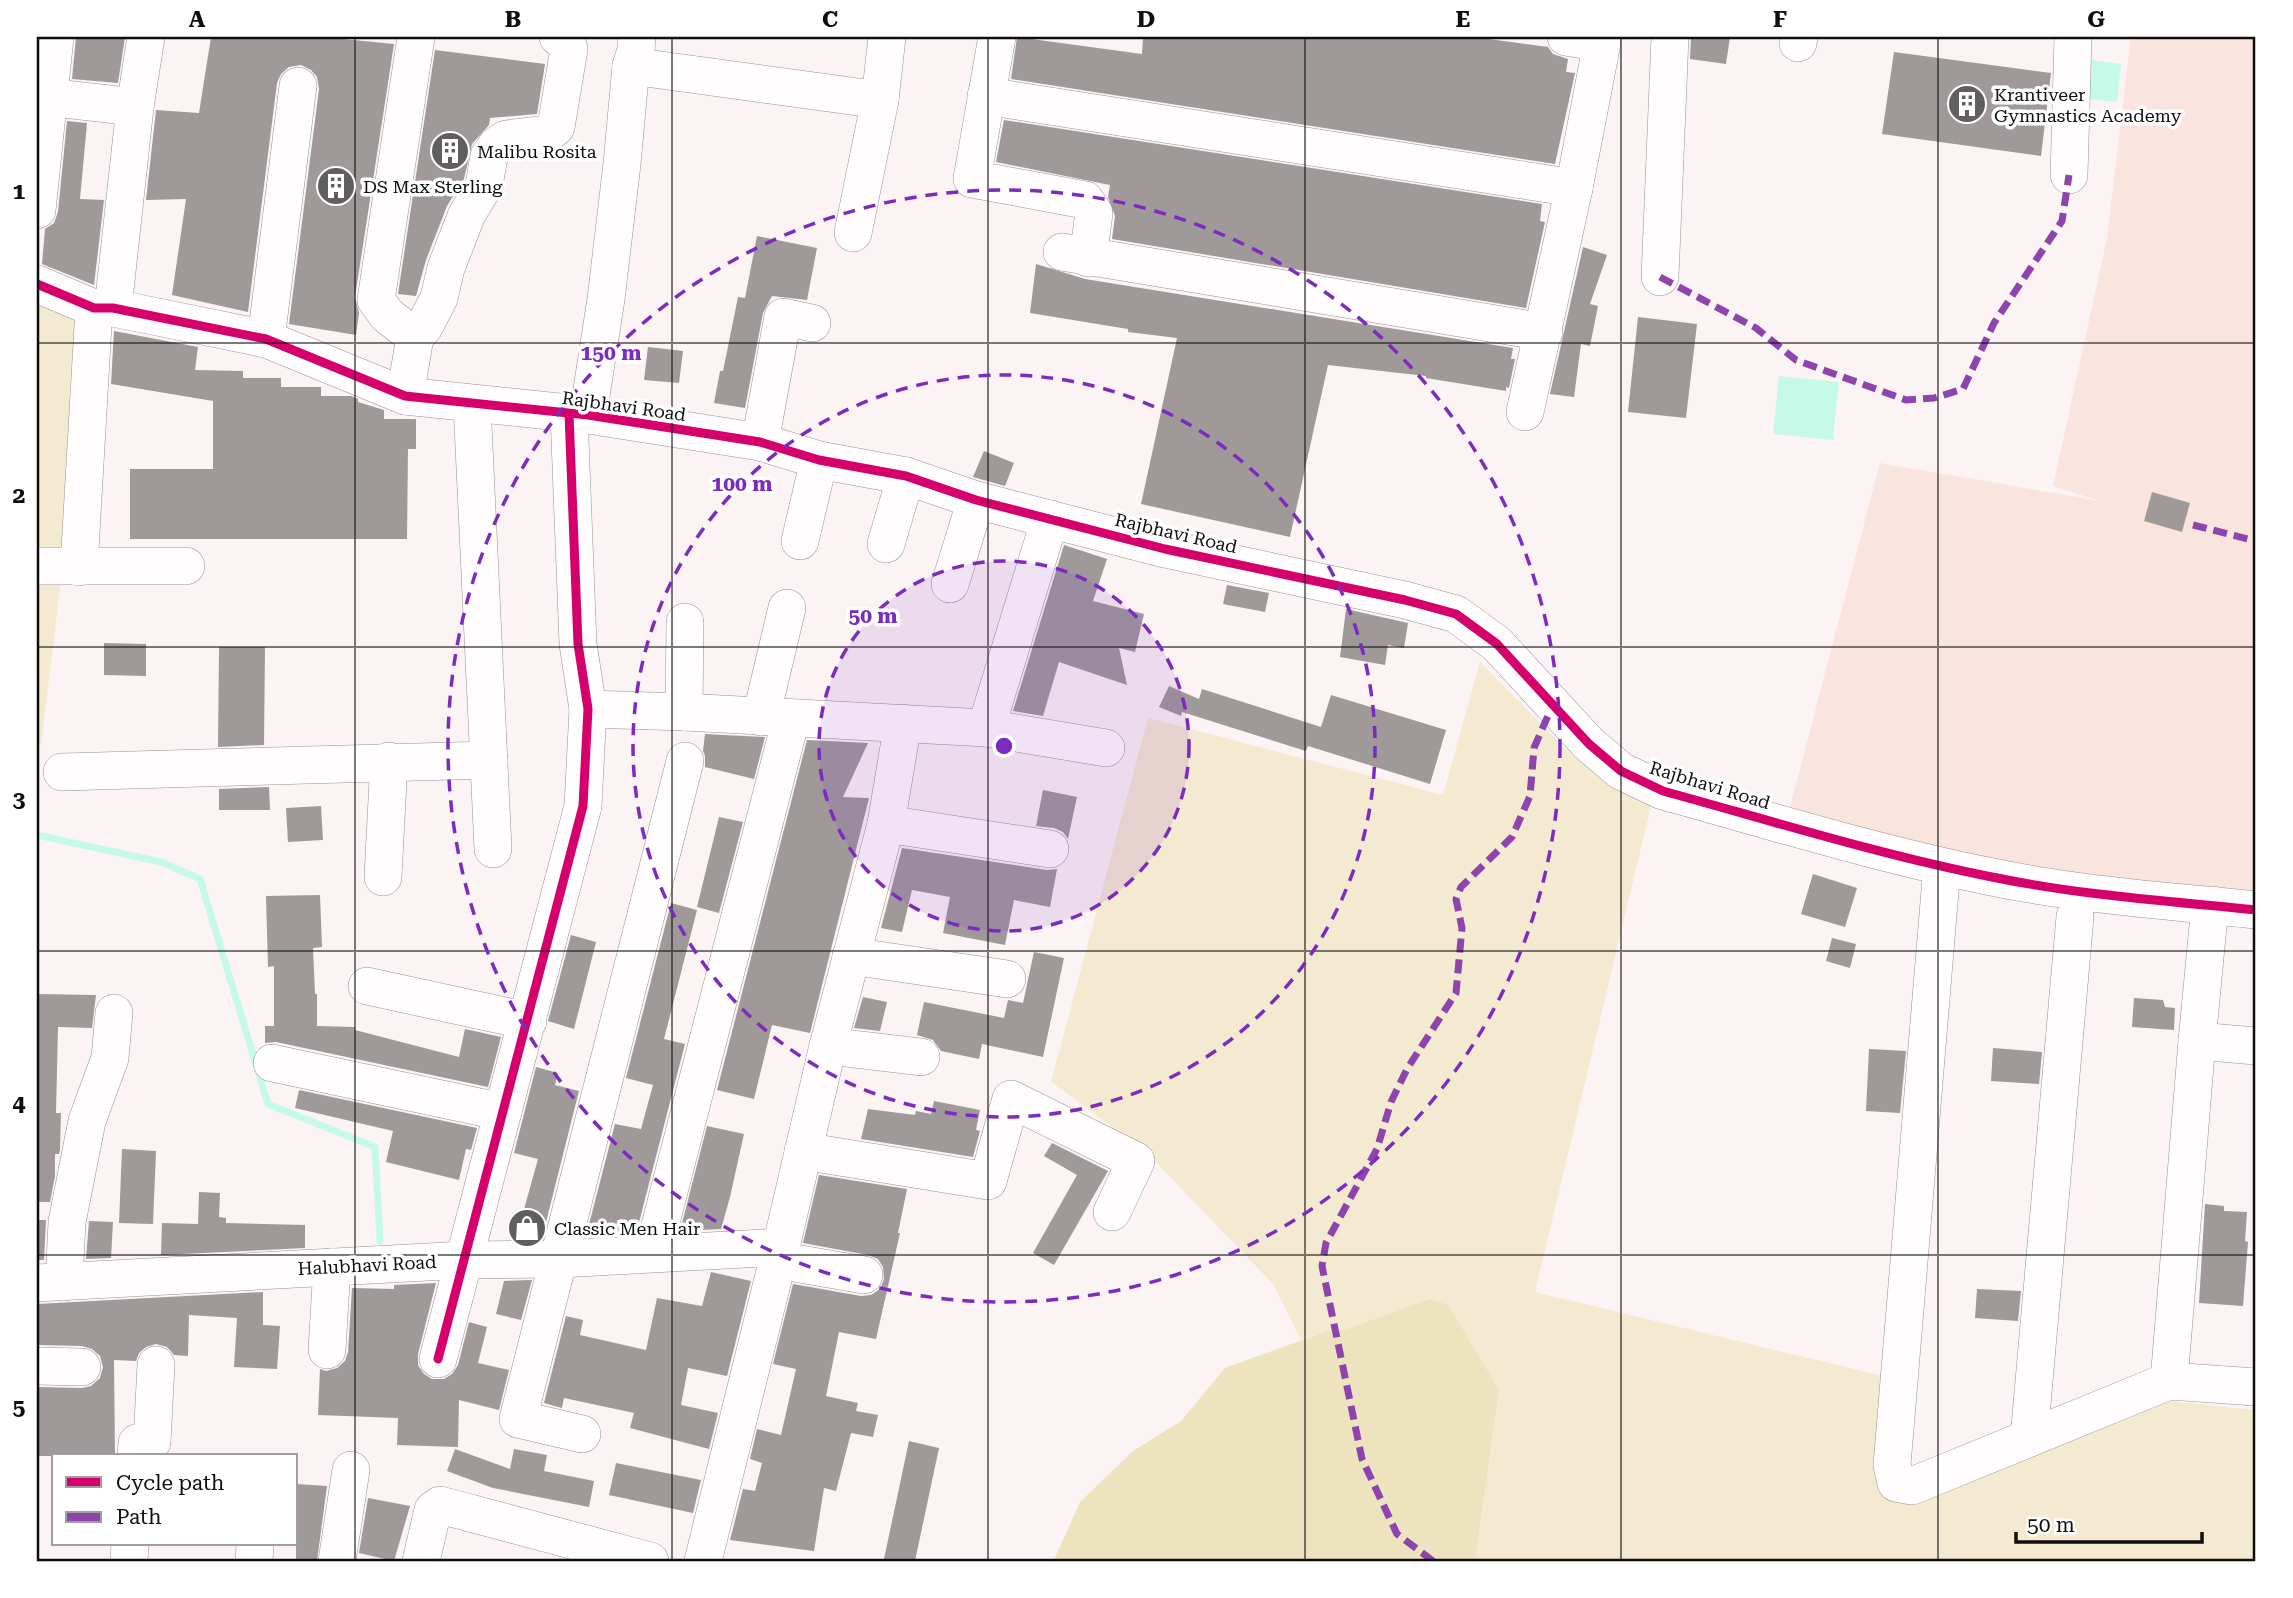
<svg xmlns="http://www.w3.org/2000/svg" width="2293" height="1598" font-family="'Roboto Serif',serif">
	<rect width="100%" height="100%" fill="#fcf4f4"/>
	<path fill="#fae4de" d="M 2131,37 L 2256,37 L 2256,900 L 2003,869 L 1790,807 L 1880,463 L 2100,501 L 2053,486 L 2107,238 Z"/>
	<g fill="#f4ead1">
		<path d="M 37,292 L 79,308 L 65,548 L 41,745 L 37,743 Z"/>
		<path d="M 1480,662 L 1571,754 L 1651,806 L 1535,1292 L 1895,1379 L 1890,1478 L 1934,1496 L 2168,1401 L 2256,1410 L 2256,1561 L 1475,1561 L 1499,1390 L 1348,1329 L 1327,1331 L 1301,1340 L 1273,1284 L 1145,1151 L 1051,1082 L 1148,718 L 1443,795 Z"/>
	</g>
	<path fill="#ede3be" d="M 1430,1299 L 1448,1305 L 1499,1390 L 1475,1561 L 1050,1561 L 1054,1560 L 1080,1502 L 1133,1451 L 1181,1421 L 1225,1368 L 1327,1331 L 1348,1329 Z"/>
	<g fill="#c5fae8">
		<path d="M 2085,59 L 2121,64 L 2117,102 L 2080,98 Z"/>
		<path d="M 1779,376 L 1839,382 L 1833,440 L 1773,434 Z"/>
	</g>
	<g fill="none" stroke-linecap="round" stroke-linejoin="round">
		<path stroke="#c5fae8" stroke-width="7" d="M 37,835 L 161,862 L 200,879 L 268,1104 L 375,1147 L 380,1241"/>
	</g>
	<g fill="#9f999a">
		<path d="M 76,37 L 125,37 L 118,83 L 72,79 Z"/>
		<path d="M 211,37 L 323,37 L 394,44 L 355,297 L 359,313 L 356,335 L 289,324 L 319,89 L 317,77 L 311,70 L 301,65 L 289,67 L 281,74 L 277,83 L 248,312 L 172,295 L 186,199 L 146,200 L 156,110 L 199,113 Z"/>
		<path d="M 1017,37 L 1142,54 L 1143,37 L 1474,37 L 1548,47 L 1553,54 L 1568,59 L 1566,72 L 1575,73 L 1555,164 L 1011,79 Z"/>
		<path d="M 1691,37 L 1730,37 L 1726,64 L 1690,59 Z"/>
		<path d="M 435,50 L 545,64 L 537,114 L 490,118 L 489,125 L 472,144 L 464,179 L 447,206 L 426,260 L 416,296 L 398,294 Z"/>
		<path d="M 1894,52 L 2051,73 L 2041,156 L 1882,134 Z"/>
		<path d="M 1004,120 L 1542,204 L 1540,221 L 1545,222 L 1526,308 L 1112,239 L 1115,216 L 1108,197 L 1110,185 L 996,162 Z"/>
		<path d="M 67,121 L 87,123 L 80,199 L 104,200 L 94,285 L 42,264 L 45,229 L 54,223 L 58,212 Z"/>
		<path d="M 757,236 L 817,248 L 807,300 L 772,296 L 763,313 L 745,408 L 714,403 L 720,371 L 723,371 L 738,297 L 745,298 Z"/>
		<path d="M 1583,247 L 1607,255 L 1590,304 L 1598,306 L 1590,346 L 1581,344 L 1574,397 L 1550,394 Z"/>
		<path d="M 1036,264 L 1085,279 L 1513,348 L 1511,359 L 1515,359 L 1509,388 L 1506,387 L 1506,391 L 1426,378 L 1426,376 L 1328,365 L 1290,537 L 1141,504 L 1177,338 L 1128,332 L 1128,329 L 1030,313 Z"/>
		<path d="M 1638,317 L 1697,324 L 1686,418 L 1628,412 Z"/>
		<path d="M 114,331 L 198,347 L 195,370 L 243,371 L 243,378 L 281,378 L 281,387 L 321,387 L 321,396 L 351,396 L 358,399 L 358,402 L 384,410 L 384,419 L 416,419 L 416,449 L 408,449 L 407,539 L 130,539 L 130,469 L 213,469 L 213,401 L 111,384 Z"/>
		<path d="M 648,347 L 683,351 L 679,383 L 644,380 Z"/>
		<path d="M 984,451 L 1014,463 L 1005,486 L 973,477 Z"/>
		<path d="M 2152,492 L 2190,503 L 2182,532 L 2144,521 Z"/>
		<path d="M 1064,545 L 1107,559 L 1093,601 L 1144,614 L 1135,652 L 1119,648 L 1127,685 L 1059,662 L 1043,716 L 1013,711 Z"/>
		<path d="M 1227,585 L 1269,593 L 1265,612 L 1223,604 Z"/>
		<path d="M 1346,609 L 1408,623 L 1404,648 L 1388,645 L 1385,665 L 1340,657 Z"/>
		<path d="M 104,643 L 146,644 L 146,676 L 104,675 Z"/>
		<path d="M 219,647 L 265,647 L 264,745 L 218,747 Z"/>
		<path d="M 1169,686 L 1199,699 L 1202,689 L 1321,727 L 1331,695 L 1446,730 L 1430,784 L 1308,746 L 1306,751 L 1182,712 L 1181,716 L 1159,707 Z"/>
		<path d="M 705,734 L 765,737 L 754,779 L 705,767 L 705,756 L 703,751 Z"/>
		<path d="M 807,740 L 868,743 L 843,797 L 869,798 L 810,1033 L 772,1025 L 754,1099 L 717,1090 Z"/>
		<path d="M 269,787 L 270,810 L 219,810 L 219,789 Z"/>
		<path d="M 1043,790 L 1077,797 L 1068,839 L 1063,832 L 1054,828 L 1036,826 Z"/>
		<path d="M 321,806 L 323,840 L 288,842 L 286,808 Z"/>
		<path d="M 719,817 L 743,822 L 719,913 L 697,907 Z"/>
		<path d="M 902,848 L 1047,870 L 1057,869 L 1050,907 L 1014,900 L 1005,945 L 943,933 L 950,897 L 912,890 L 902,932 L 881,928 Z"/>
		<path d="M 1813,874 L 1857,888 L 1845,927 L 1801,914 Z"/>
		<path d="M 320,895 L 322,947 L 313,948 L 315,994 L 317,994 L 317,1026 L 355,1027 L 355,1030 L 459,1057 L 465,1029 L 501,1037 L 488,1087 L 276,1042 L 265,1043 L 265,1026 L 274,1026 L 274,966 L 268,967 L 266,896 Z"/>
		<path d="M 671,903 L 697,910 L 664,1039 L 685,1044 L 636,1234 L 586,1236 L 615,1124 L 641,1129 L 653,1085 L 626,1078 Z"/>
		<path d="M 571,935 L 596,942 L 574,1029 L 548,1021 Z"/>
		<path d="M 1832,938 L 1856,944 L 1850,968 L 1826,961 Z"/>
		<path d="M 1034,952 L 1064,958 L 1043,1057 L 982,1044 L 979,1059 L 941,1051 L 933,1040 L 917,1035 L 924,1002 L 1004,1018 L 1008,1000 L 1023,1003 Z"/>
		<path d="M 37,994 L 96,995 L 92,1028 L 58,1027 L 56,1113 L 61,1113 L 60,1150 L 59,1154 L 55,1154 L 55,1176 L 50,1202 L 37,1202 Z"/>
		<path d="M 863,997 L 887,1002 L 880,1031 L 854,1028 Z"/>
		<path d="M 2134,998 L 2163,1000 L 2165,1007 L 2175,1008 L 2174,1030 L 2132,1027 Z"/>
		<path d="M 1993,1048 L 2042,1052 L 2039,1084 L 1991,1081 Z"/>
		<path d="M 1869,1049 L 1906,1051 L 1900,1113 L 1866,1111 Z"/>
		<path d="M 536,1067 L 558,1073 L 555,1085 L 579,1091 L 542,1238 L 516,1238 L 538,1159 L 514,1153 Z"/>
		<path d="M 299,1090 L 477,1128 L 471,1150 L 466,1149 L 459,1180 L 386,1162 L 393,1131 L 295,1108 Z"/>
		<path d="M 934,1101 L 980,1110 L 976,1130 L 980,1131 L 973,1157 L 861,1139 L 868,1109 L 915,1115 L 916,1111 L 931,1114 Z"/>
		<path d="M 707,1126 L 744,1134 L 730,1197 L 721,1229 L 680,1231 Z"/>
		<path d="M 1052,1143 L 1108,1171 L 1054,1265 L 1033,1253 L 1077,1175 L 1044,1156 Z"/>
		<path d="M 122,1149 L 156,1151 L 153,1224 L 119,1223 Z"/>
		<path d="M 819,1175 L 907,1189 L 898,1233 L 900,1233 L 876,1339 L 839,1332 L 826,1396 L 858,1403 L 856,1411 L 878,1415 L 873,1437 L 851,1433 L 836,1491 L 824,1488 L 814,1551 L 730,1540 L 743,1489 L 755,1491 L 762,1463 L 750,1459 L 757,1429 L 781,1435 L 796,1369 L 773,1364 L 793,1284 L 861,1296 L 871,1295 L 880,1289 L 884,1279 L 883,1267 L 878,1259 L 868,1255 L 803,1243 Z"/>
		<path d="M 199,1192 L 220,1193 L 219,1217 L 226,1218 L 226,1223 L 305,1225 L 305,1248 L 161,1255 L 162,1223 L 198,1224 Z"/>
		<path d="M 2205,1204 L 2224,1206 L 2224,1211 L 2247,1212 L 2245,1241 L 2248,1242 L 2243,1306 L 2199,1303 Z"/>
		<path d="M 37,1220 L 46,1220 L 44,1260 L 37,1260 Z"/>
		<path d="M 89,1221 L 113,1222 L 111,1258 L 86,1259 Z"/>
		<path d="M 711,1272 L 751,1281 L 727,1376 L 688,1368 L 681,1405 L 718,1413 L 709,1449 L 630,1428 L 634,1413 L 564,1398 L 562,1408 L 544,1403 L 566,1316 L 583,1320 L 580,1335 L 646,1350 L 657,1298 L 702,1306 Z"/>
		<path d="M 532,1280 L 521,1320 L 496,1314 L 504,1281 Z"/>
		<path d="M 436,1283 L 418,1354 L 418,1365 L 424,1374 L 432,1379 L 444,1379 L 452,1374 L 458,1365 L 469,1322 L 487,1327 L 478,1363 L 509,1370 L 499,1410 L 459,1400 L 458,1447 L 397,1445 L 398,1418 L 318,1415 L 320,1369 L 326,1371 L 337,1368 L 345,1361 L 348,1352 L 352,1288 L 394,1289 L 394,1285 Z"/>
		<path d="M 1977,1289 L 2021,1291 L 2018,1321 L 1975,1318 Z"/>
		<path d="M 263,1292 L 263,1325 L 280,1326 L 277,1369 L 234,1367 L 237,1318 L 189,1315 L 188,1356 L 174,1355 L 167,1347 L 156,1344 L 146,1347 L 139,1353 L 136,1361 L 114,1360 L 115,1456 L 37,1456 L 37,1387 L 82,1388 L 91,1386 L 100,1378 L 103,1367 L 100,1356 L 92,1349 L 82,1346 L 37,1345 L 37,1304 Z"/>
		<path d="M 909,1441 L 939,1448 L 915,1561 L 895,1561 L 884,1559 Z"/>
		<path d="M 455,1449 L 510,1469 L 514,1449 L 547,1455 L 544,1471 L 594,1481 L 589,1507 L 493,1488 L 447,1471 Z"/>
		<path d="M 616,1463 L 701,1480 L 693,1513 L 609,1495 Z"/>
		<path d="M 296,1484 L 327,1486 L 317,1561 L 296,1561 Z"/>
		<path d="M 368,1498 L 410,1506 L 394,1561 L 359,1553 Z"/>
	</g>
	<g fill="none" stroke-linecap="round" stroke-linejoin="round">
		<defs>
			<g id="minor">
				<path d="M 997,37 L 972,179 L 1085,200 L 1094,213 L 1088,258"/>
				<path d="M 1798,43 L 1799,37"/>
				<path d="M 631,66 L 880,100"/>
				<path d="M 37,96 L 135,107"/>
				<path d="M 986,96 L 1574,188"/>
				<path d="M 2069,175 L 2073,37"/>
				<path d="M 37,210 L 55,37"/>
				<path d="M 853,233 L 880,100 L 887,37"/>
				<path d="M 1062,252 L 1544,332"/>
				<path d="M 1660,277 L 1670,37"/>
				<path d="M 37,284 L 94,308 L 113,308 L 266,339 L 405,396 L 588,415 L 760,442 L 819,460 L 906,476 L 976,500 L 1165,549 L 1405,600 L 1456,614 L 1497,644 L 1589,744 L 1621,771 L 1663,791 C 1772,821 1881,855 1992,877 C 2079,895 2168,901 2256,910"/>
				<path d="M 113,308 L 135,107 L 146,37"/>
				<path d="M 415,337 L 387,315 L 376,300 L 416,37"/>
				<path d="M 266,339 L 298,86"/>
				<path d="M 405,396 L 415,337 L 424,327 L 439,298 L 446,268 L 467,214 L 484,186 L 489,156 L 497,145 L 506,139 L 547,134 L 556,127 L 569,49 L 566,40 L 558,37"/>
				<path d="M 472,404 L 493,849"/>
				<path d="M 1525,412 L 1574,188 L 1602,43 L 1566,37"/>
				<path d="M 588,415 L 606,299 L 622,164 L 631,66 L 636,50 L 637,37"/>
				<path d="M 760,442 L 783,317 L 812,323"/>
				<path d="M 800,541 L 819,460"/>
				<path d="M 886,544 L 906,476"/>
				<path d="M 37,566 L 186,566"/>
				<path d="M 79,567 L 94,308"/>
				<path d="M 950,584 L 976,500"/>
				<path d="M 588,709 L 684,712 L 986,728 L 1106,748"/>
				<path d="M 684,712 L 685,622"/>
				<path d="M 761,717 L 787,608"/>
				<path d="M 986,728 L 1050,519"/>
				<path d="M 62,772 L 489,760"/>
				<path d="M 886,824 L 1050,849"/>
				<path d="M 1942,867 L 1892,1465 L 1896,1483 L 1912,1486 L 2169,1381 L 2256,1387"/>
				<path d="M 383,877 L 389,761"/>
				<path d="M 851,956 L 1007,979"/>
				<path d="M 367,986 L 528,1021"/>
				<path d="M 2197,1041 L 2256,1046"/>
				<path d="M 828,1046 L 921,1057"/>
				<path d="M 272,1063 L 503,1112"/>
				<path d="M 803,1151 L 988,1181 L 1011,1099 L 1136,1161 L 1112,1212"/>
				<path d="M 653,1253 L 791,719"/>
				<path d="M 777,1260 L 864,1275"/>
				<path d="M 64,1282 L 67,1222 L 87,1121 L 110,1058 L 114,1013"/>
				<path d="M 37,1283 L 465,1260 L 560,1259 L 781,1247"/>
				<path d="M 327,1350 L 332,1267"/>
				<path d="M 438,1359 L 583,806 L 588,709 L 578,644 L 569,414"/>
				<path d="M 37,1366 L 82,1367"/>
				<path d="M 2169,1381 L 2197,1041 L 2208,926 L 2212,905"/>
				<path d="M 582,1434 L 518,1419 L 685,761"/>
				<path d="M 2029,1438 L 2075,917"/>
				<path d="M 136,1456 L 137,1443 L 152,1442 L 156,1365"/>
				<path d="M 129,1561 L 130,1544"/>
				<path d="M 254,1561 L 255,1544"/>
				<path d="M 337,1561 L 351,1470"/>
				<path d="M 421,1561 L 433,1510 L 440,1505 L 650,1561"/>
				<path d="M 703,1561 L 781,1247 L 828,1046 L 886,824 L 903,723"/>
			</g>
		</defs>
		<use href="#minor" stroke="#959292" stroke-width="38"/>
		<use href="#minor" stroke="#fffdfd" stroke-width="37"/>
		<g stroke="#8e44ad" stroke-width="7" stroke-dasharray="14 7" stroke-linecap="butt">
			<path d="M 1660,277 L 1756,328 L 1796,360 L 1906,400 L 1934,398 L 1963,389 L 1994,323 L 2062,221 L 2069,175"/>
			<path d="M 2193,525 L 2256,541"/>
			<path d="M 1433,1561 L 1397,1534 L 1362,1459 L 1322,1266 L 1326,1243 L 1377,1149 L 1391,1102 L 1407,1069 L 1456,993 L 1462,928 L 1456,899 L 1461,887 L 1512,837 L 1530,796 L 1534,748 L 1553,704"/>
		</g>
		<defs>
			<g id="cycleway">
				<path d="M 37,284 L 94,308 L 113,308 L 266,339 L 405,396 L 588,415 L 760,442 L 819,460 L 906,476 L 976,500 L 1165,549 L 1405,600 L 1456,614 L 1497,644 L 1589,744 L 1621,771 L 1663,791 C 1772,821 1881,855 1992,877 C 2079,895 2168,901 2256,910"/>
				<path d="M 438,1359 L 583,806 L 588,709 L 578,644 L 569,414"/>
			</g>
		</defs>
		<use href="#cycleway" stroke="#fff" stroke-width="13"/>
		<use href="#cycleway" stroke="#d6006c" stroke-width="9"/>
	</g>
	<path fill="none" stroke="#0e0e0e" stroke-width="2" stroke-opacity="0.55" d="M 355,37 L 355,1561M 672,37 L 672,1561M 988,37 L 988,1561M 1305,37 L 1305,1561M 1621,37 L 1621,1561M 1938,37 L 1938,1561M 37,343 L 2256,343M 37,647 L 2256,647M 37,951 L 2256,951M 37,1255 L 2256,1255"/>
	<circle cx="1004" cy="746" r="185" fill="#7b2cbf" fill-opacity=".12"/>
	<g fill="none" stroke="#7b2cbf" stroke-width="3.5" stroke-dasharray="12 9">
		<circle cx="1004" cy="746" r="185"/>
		<circle cx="1004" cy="746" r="371"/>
		<circle cx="1004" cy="746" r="556"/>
	</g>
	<defs>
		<symbol id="building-disc" viewBox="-11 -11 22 22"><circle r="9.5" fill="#615e5e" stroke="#fff"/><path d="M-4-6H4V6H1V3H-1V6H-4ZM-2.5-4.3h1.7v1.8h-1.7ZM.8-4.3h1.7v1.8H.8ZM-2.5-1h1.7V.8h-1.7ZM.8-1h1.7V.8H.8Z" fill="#fff"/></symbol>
		<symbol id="shop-disc" viewBox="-11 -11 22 22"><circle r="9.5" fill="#615e5e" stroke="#fff"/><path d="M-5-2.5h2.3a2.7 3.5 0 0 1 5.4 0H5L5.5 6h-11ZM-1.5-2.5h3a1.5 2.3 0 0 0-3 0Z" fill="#fff"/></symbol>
	</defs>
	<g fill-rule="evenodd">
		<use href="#building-disc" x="1945" y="82" width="44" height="44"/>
		<use href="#building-disc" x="428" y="129" width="44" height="44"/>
		<use href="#building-disc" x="314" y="164" width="44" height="44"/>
		<use href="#shop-disc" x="505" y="1206" width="44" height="44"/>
	</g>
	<g text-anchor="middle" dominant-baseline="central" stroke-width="7" stroke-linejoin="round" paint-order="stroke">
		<g font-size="18" fill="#0e0e0e" stroke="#fff" text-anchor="start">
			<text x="1994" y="94">Krantiveer<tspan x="1994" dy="21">Gymnastics Academy</tspan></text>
			<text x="477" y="151">Malibu Rosita</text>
			<text x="363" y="186">DS Max Sterling</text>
			<text x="554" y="1228">Classic Men Hair</text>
		</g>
		<g font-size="18" fill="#0e0e0e" stroke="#fff">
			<text transform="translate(624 406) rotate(8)">Rajbhavi Road</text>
			<text transform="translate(1176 533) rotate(13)">Rajbhavi Road</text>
			<text transform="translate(1710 785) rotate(17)">Rajbhavi Road</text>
			<text transform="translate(367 1265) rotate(-3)">Halubhavi Road</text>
		</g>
	</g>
	<circle cx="1004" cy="746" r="10" fill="#7b2cbf" stroke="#fff" stroke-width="3.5"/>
	<g font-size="21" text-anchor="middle" font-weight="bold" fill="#7b2cbf" stroke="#fff" stroke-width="7" stroke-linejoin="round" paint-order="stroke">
		<text x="611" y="360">150 m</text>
		<text x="742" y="491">100 m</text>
		<text x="873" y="623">50 m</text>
	</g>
	<rect width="2293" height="1598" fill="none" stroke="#ffffff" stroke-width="77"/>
	<rect x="52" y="1454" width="245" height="91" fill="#ffffff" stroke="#9f9f9f" stroke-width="2"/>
	<rect x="66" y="1477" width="35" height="10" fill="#d6006c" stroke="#9f9f9f" stroke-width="2"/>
	<text x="116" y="1490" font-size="21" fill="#0e0e0e">Cycle path</text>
	<rect x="66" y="1512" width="35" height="10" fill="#8e44ad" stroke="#9f9f9f" stroke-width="2"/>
	<text x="116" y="1524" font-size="21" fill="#0e0e0e">Path</text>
	<path d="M2016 1532v10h186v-10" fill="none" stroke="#0e0e0e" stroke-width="3.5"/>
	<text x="2027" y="1532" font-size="21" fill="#0e0e0e" stroke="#ffffff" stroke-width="5" paint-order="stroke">50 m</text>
	<rect x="38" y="38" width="2216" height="1522" fill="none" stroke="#0e0e0e" stroke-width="2.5"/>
	<g font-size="23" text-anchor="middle" font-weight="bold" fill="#0e0e0e">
		<text x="197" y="27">A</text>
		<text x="513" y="27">B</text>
		<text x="830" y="27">C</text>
		<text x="1146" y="27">D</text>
		<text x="1463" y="27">E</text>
		<text x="1780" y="27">F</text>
		<text x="2096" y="27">G</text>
		<text x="19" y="199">1</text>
		<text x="19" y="503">2</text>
		<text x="19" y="807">3</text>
		<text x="19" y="1111">4</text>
		<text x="19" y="1415">5</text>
	</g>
</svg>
